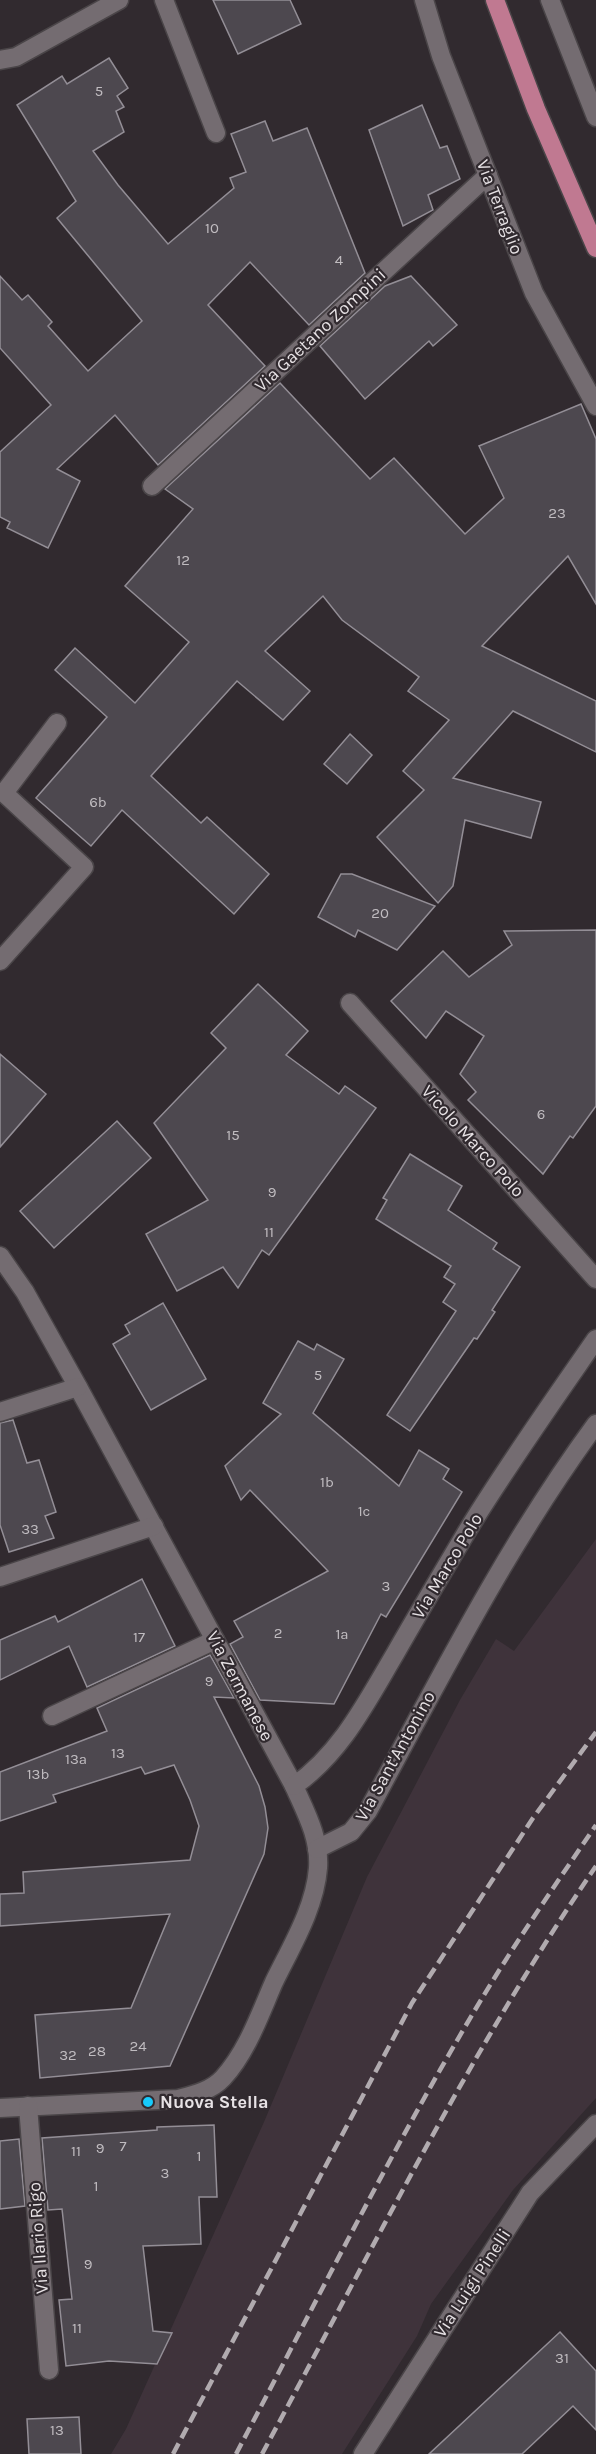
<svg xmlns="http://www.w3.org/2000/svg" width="596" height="2454" font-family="Karla,sans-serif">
	<rect width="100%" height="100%" fill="#312a2f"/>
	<path fill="#3f333b" d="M 596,1539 L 596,2098 L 513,2190 L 431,2304 L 417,2336 L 342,2454 L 111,2454 L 126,2429 L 264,2122 L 367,1877 L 460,1700 L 496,1639 L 514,1651 Z"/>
	<g fill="#4d484f" stroke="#938e96" stroke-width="1.5">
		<path d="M 213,0 L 290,0 L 301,24 L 238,54 Z"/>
		<path d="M 109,58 L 128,88 L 117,96 L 124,107 L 116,111 L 124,132 L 93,151 L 118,185 L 168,244 L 234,188 L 230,178 L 246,172 L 231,134 L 265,121 L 273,141 L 307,128 L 365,273 L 309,325 L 250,262 L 208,305 L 265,366 L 158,465 L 115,415 L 57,469 L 80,481 L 48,548 L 7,528 L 10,522 L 0,517 L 0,452 L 51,405 L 0,348 L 0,276 L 22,300 L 28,295 L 52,322 L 48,326 L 88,371 L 142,321 L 57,218 L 76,201 L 17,105 L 62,76 L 67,84 Z"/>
		<path d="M 422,105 L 440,148 L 447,146 L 460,179 L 428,195 L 433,210 L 403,226 L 369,130 Z"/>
		<path d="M 411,276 L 457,325 L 433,346 L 429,341 L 365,399 L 320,346 L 385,286 Z"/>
		<path d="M 280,383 L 370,479 L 394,458 L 465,534 L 504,498 L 479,446 L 581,404 L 596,439 L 596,604 L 568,556 L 482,646 L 596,701 L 596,752 L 513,711 L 453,778 L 541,802 L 531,838 L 465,820 L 453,886 L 438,903 L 377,837 L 424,790 L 403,771 L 449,720 L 408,691 L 419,677 L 342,620 L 323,596 L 265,651 L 310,691 L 283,720 L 237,681 L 151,776 L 201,823 L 207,817 L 269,874 L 234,914 L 122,810 L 91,846 L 36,798 L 107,717 L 55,670 L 75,648 L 135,703 L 189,642 L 125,586 L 193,509 L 165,489 Z"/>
		<path d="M 350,734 L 372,755 L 347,784 L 324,764 Z"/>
		<path d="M 341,874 L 352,874 L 435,906 L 397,950 L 358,930 L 355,937 L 318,917 Z"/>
		<path d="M 596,930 L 596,1106 L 573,1138 L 570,1136 L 543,1174 L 468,1100 L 476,1092 L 460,1074 L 484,1036 L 446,1011 L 426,1038 L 391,1001 L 443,951 L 469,977 L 512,945 L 504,931 Z"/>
		<path d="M 258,984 L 308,1031 L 286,1055 L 339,1094 L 345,1086 L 376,1108 L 269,1255 L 262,1250 L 238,1288 L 223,1267 L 177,1291 L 146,1234 L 208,1200 L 154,1123 L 226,1048 L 211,1033 Z"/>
		<path d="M 0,1054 L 46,1094 L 0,1147 Z"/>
		<path d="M 117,1121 L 151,1158 L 54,1248 L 20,1211 Z"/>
		<path d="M 410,1154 L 462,1186 L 448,1210 L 497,1243 L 493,1249 L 520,1267 L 492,1310 L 495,1312 L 477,1339 L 474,1338 L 410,1431 L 387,1415 L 456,1311 L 443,1302 L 455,1284 L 444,1277 L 451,1266 L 376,1219 L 387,1200 L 383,1198 Z"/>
		<path d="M 163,1303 L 206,1379 L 151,1410 L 113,1344 L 130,1334 L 125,1325 Z"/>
		<path d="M 298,1341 L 314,1350 L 317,1344 L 344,1359 L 313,1413 L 399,1486 L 419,1450 L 449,1469 L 443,1479 L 462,1492 L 386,1617 L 381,1614 L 334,1704 L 260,1700 L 230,1644 L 243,1637 L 234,1621 L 328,1571 L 250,1490 L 241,1500 L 225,1466 L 281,1414 L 263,1403 Z"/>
		<path d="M 13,1420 L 27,1463 L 39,1460 L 56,1512 L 45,1516 L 54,1538 L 9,1552 L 0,1525 L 0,1423 Z"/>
		<path d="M 142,1579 L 175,1646 L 87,1687 L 69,1646 L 0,1680 L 0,1640 L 55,1616 L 58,1622 Z"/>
		<path d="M 210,1655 L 234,1698 L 214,1697 L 259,1786 L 265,1807 L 268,1828 L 264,1854 L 170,2066 L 40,2078 L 35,2015 L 131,2008 L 170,1914 L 0,1926 L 0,1894 L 24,1893 L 23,1872 L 190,1860 L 199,1826 L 190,1800 L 174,1765 L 145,1774 L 141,1767 L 53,1795 L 56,1802 L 0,1821 L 0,1772 L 107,1731 L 97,1708 Z"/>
		<path d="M 214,2125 L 217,2197 L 199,2197 L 201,2244 L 143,2246 L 153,2331 L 172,2333 L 157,2364 L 109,2361 L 66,2366 L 59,2300 L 72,2299 L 62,2209 L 48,2210 L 42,2138 L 157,2130 L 157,2127 Z"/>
		<path d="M 19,2139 L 25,2206 L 0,2209 L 0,2141 Z"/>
		<path d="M 560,2332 L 596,2371 L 596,2430 L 573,2406 L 522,2454 L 429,2454 Z"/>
		<path d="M 79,2417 L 81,2454 L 29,2454 L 27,2419 Z"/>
	</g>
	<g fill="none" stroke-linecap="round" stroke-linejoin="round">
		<defs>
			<g id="minor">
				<path d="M 164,0 L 216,133"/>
				<path d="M 424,0 L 441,56 L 534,293 L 596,406"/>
				<path d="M 550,0 L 596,117"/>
				<path d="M 0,60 L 16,57 L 119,0"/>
				<path d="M 152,486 L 488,175"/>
				<path d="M 0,961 L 84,867 L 4,793 L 57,723"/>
				<path d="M 350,1003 L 596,1279"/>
				<path d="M 0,1256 L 25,1292 L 78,1387 L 294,1786 C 306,1813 320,1838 318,1868 C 315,1908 291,1947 274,1982 C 260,2014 247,2052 223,2078 C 211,2091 193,2095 178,2099 L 0,2108"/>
				<path d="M 0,1412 L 78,1387"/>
				<path d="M 0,1577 L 154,1526"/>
				<path d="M 52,1716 L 215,1640"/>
				<path d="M 294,1786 C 341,1753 366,1703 395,1654 C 419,1612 444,1570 469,1528 C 509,1463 553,1401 596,1339"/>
				<path d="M 317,1849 L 351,1832 L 368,1811 C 439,1680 507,1545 596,1424"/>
				<path d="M 28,2106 L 49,2370"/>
				<path d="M 363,2454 L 530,2193 L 596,2124"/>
			</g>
			<path id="major" d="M 495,0 L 536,109 L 596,248"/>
		</defs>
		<use href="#minor" stroke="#4a4548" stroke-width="21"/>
		<use href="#major" stroke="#4a4548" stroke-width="21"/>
		<use href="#minor" stroke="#746c71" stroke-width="18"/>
		<use href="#major" stroke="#c07991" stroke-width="18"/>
		<g stroke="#b1abaf" stroke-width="4.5" stroke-dasharray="12 6" stroke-linecap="butt">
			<path d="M 173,2454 L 412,2003 L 533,1818 L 596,1732"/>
			<path d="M 236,2454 C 317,2301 394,2144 484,1995 C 519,1937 558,1881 596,1825"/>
			<path d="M 262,2454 C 369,2256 469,2052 596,1866"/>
		</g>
	</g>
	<circle fill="#17cafb" stroke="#312a2f" stroke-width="2" cx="148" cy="2102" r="6"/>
	<g text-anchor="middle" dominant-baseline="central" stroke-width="4.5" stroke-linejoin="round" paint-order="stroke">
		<g font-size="15" fill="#c0bcc0">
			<text x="99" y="91">5</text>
			<text x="212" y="228">10</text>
			<text x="339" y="260">4</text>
			<text x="557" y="513">23</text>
			<text x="183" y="560">12</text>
			<text x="98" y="802">6b</text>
			<text x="380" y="913">20</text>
			<text x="541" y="1114">6</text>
			<text x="233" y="1135">15</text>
			<text x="272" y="1192">9</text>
			<text x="269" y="1232">11</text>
			<text x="318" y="1375">5</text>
			<text x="327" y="1482">1b</text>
			<text x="364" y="1511">1c</text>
			<text x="30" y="1529">33</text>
			<text x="386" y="1586">3</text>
			<text x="278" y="1633">2</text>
			<text x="342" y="1634">1a</text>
			<text x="139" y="1637">17</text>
			<text x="209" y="1681">9</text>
			<text x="118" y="1753">13</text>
			<text x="76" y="1759">13a</text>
			<text x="38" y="1774">13b</text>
			<text x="138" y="2046">24</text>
			<text x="97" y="2051">28</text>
			<text x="68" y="2055">32</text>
			<text x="123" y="2146">7</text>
			<text x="100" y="2148">9</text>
			<text x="76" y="2151">11</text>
			<text x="199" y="2156">1</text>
			<text x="165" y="2173">3</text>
			<text x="96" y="2186">1</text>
			<text x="88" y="2264">9</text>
			<text x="77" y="2328">11</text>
			<text x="562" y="2358">31</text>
			<text x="57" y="2430">13</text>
		</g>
		<g font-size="18" fill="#e7e2e5" stroke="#312a2f">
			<text transform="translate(500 207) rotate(69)">Via Terraglio</text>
			<text transform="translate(320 330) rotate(-43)">Via Gaetano Zompini</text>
			<text transform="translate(473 1141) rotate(48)">Vicolo Marco Polo</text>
			<text transform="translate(447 1566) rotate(-59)">Via Marco Polo</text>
			<text transform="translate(240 1686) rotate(62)">Via Zermanese</text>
			<text transform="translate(395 1756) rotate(-61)">Via Sant'Antonino</text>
			<text transform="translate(38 2238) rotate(-94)">Via Ilario Rigo</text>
			<text transform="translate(472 2283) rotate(-57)">Via Luigi Pinelli</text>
		</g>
		<g font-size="18" font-weight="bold" fill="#e7e2e5" stroke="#312a2f" text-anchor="start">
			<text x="160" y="2102">Nuova Stella</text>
		</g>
	</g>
</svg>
